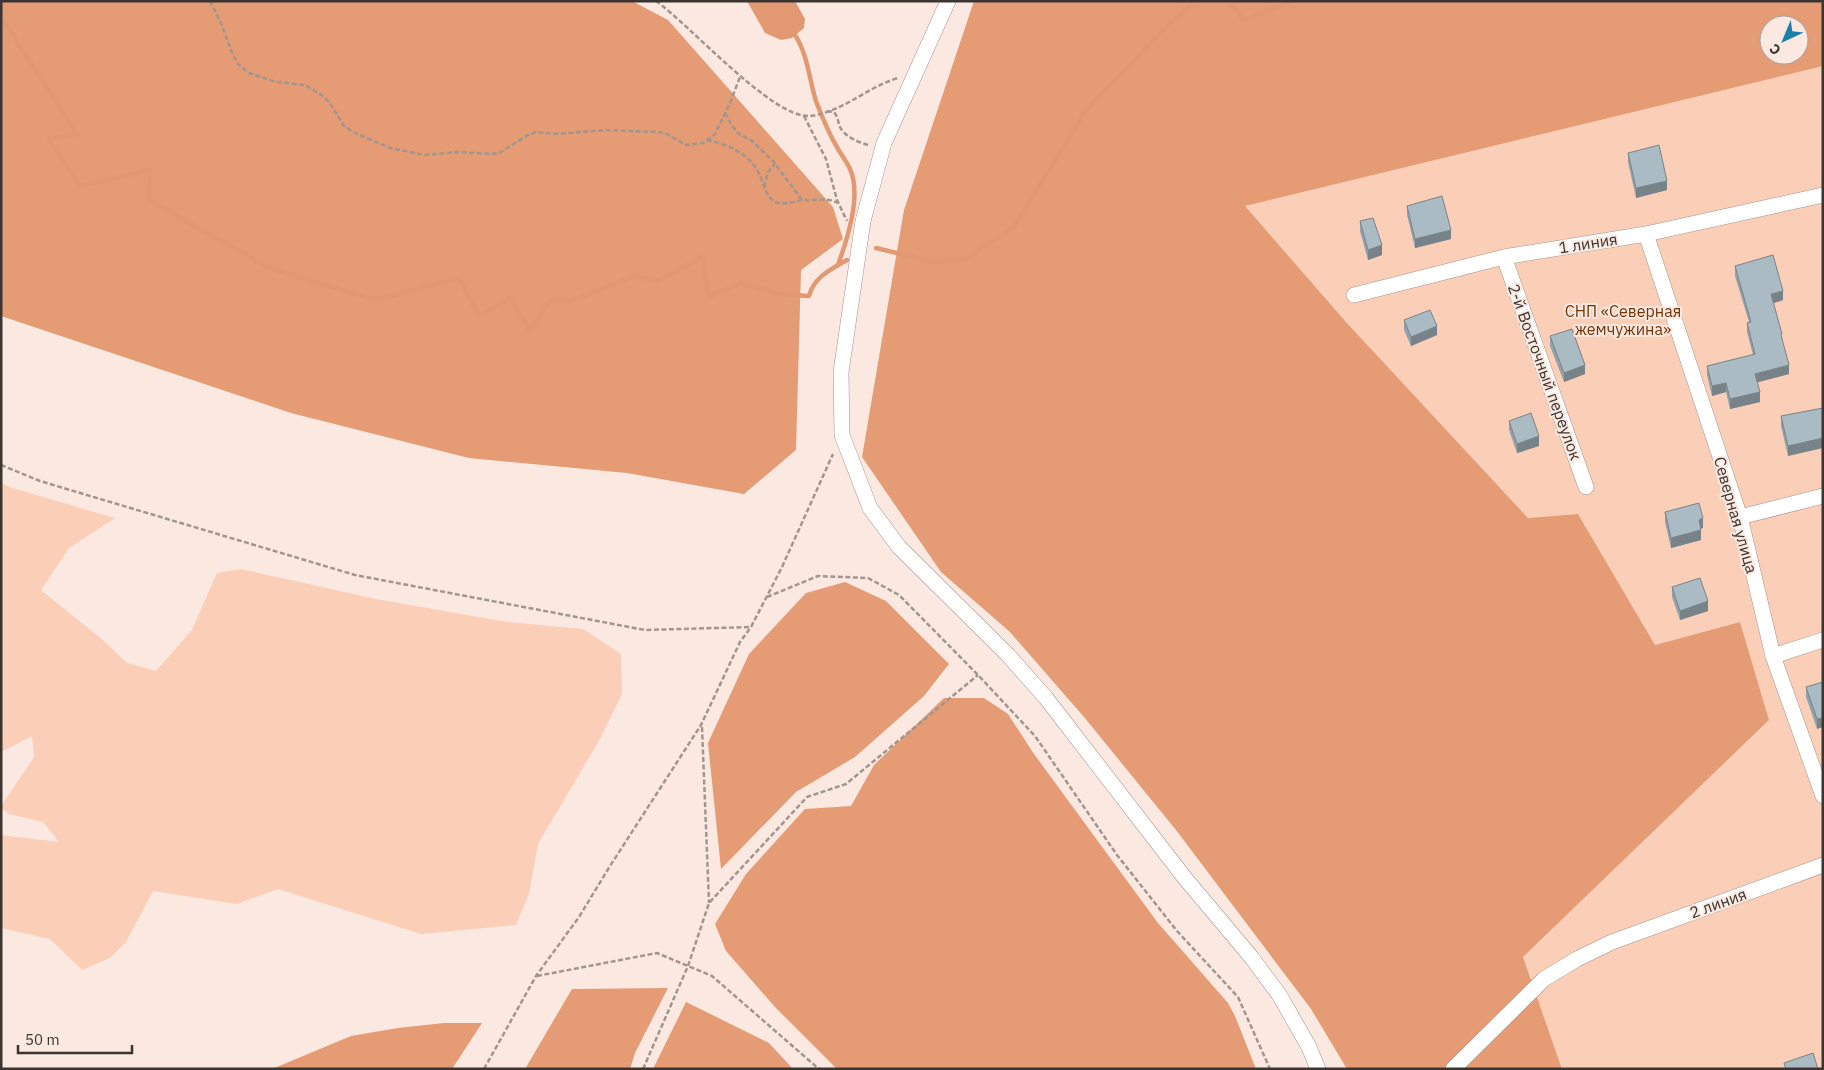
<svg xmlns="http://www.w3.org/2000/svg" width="1824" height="1070" font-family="'IBM Plex Sans',sans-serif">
	<rect width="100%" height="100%" fill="#fbe9e1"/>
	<g fill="#fbceb7">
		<path d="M 1823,66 L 1823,1069 L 1562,1069 L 1523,957 L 1769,720 L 1740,622 L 1655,645 L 1578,514 L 1528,518 L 1346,322 L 1245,206 Z"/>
		<path d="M 1,483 L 12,488 L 115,518 L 69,548 L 41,590 L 104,641 L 127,663 L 156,671 L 192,630 L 217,573 L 241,569 L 376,599 L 507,622 L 583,629 L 621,654 L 622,694 L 600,739 L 538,844 L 529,894 L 516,925 L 421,934 L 278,889 L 237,904 L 153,891 L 126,942 L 110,958 L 82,970 L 50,939 L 1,928 L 1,835 L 59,842 L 43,822 L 9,814 L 1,808 L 1,806 L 34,757 L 32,736 L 1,752 Z"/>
	</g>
	<g fill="#e59b74" fill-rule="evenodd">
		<path d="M 1,1 L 632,1 L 668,20 L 833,207 L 843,239 L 801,270 L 796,450 L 744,494 L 627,473 L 469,458 L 291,413 L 1,316 Z"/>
		<path d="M 974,1 L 1823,1 L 1823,66 L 1245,206 L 1346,322 L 1528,518 L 1578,514 L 1655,645 L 1740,622 L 1769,720 L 1523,957 L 1562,1069 L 1347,1069 L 1311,1009 L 1176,830 L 1084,717 L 1010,632 L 941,572 L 862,457 L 904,210 ZM 1769,25 L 1799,25 L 1799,55 L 1769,55 Z"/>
		<path d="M 845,582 L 886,601 L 949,664 L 924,696 L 855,757 L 796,792 L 721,869 L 708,743 L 749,654 L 806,593 Z"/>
		<path d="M 944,698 L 984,698 L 1008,714 L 1034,754 L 1158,923 L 1228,1003 L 1235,1016 L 1256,1069 L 837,1069 L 775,1007 L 726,951 L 715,924 L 746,874 L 805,809 L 851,806 L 874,765 Z"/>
		<path d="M 668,988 L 635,1053 L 630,1069 L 525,1069 L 572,989 Z"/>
		<path d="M 686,1002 L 769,1043 L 793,1069 L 653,1069 Z"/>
		<path d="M 444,1023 L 482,1023 L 452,1069 L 272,1069 L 351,1036 L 398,1028 Z"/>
	</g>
	<path fill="#e29972" d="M 747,1 L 795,1 L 805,19 L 804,28 L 792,38 L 781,40 L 765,33 Z"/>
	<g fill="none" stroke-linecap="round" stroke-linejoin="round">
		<g stroke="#e29972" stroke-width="4.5">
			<path d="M 1228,1 L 1244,20 L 1294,1"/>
			<path d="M 1,17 L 77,134 L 49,139 L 80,186 L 150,170 L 149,200 L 269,268 L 375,300 L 459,278 L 479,316 L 510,298 L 530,332 L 549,301 L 573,300 L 635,276 L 658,281 L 702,257 L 709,297 L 741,283 L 779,294 L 809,296 C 814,277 831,269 847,260"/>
			<path d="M 795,35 C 808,55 809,79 816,101 C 822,117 829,134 838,149 C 842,156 847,162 850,169 C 862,195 847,240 838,265"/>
			<path d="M 876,248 L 934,262 L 966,259 L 1014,227 L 1087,109 L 1193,1"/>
		</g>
		<defs>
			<g id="street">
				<path d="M 948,1 L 884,143 L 863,221 L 841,372 L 842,435 L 870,508 L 899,547 L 1008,655 L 1046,698 L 1184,877 L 1252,958 L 1280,996 L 1309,1047 L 1318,1069"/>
				<path d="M 1646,234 L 1740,517 L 1773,656 L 1823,796"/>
				<path d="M 1504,257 L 1586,487"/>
				<path d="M 1354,295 L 1504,257 L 1646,234 L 1823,195"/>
				<path d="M 1740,517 L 1823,496"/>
				<path d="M 1773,656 L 1823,640"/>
				<path d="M 1453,1069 L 1544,979 L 1577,959 L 1612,942 L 1823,865"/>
			</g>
		</defs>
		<use href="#street" stroke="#a4948c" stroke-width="16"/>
		<g stroke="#a1958f" stroke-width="2.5" stroke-dasharray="5 2.5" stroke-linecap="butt">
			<path d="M 210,1 L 220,21 L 233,55 L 238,64 L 249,73 L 276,82 L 305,85 L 323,96 L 330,103 L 344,126 L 355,133 L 390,148 L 425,155 L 457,152 L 491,154 L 499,153 L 528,135 L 536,132 L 555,134 L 605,130 L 655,132 L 665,133 L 686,145 L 703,143 L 715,134 L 730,103 L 740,77"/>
			<path d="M 656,1 C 690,25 773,119 810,116 C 843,112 867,87 898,78"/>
			<path d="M 827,111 L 834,112 C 838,117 838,122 840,127 C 845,137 858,142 868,145"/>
			<path d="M 725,113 L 732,126 L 739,134 L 751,140 L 773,161 L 802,200"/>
			<path d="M 804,116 L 826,159 L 837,200 L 847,221"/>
			<path d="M 707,140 C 729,145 752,154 761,178 C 764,187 766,194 774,202 C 787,205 791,202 802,200 C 805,199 808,201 810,200 C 821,200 828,198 838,203"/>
			<path d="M 764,187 L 768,172 L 775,164"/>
			<path d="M 1,465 L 40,481 L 355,575 L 645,630 L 751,627"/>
			<path d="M 767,597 L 818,576 L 868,578 L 899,595 L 978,675 L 1035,736 L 1117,855 L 1177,931 L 1238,997 L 1270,1069"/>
			<path d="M 702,727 L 709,903"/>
			<path d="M 537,976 L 657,953 L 712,976 L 819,1069"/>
			<path d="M 484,1069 L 536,976 L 579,917 L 610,866 L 701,725 L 740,642 L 751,627 L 782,567 L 833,454"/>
			<path d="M 643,1069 L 688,966 L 709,903 L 807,797 L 846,784 L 978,675"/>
		</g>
		<use href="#street" stroke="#fff" stroke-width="15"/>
	</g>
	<g fill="#93a1a9">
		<path d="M 1628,153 L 1667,190 L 1636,198 L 1628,162 Z"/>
		<path d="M 1407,206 L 1451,239 L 1415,248 L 1407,215 Z"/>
		<path d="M 1360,221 L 1382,255 L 1368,260 L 1360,231 Z"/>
		<path d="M 1735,266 L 1783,300 L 1773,303 L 1782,340 L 1789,374 L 1757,382 L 1760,402 L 1730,409 L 1726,392 L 1712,396 L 1707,375 L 1707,366 L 1753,355 L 1747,332 L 1747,323 L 1749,322 L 1735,276 Z"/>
		<path d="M 1404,320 L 1437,335 L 1411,346 L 1404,330 Z"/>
		<path d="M 1550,336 L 1585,374 L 1564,382 L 1550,346 Z"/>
		<path d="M 1823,408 L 1788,456 L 1781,426 L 1781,416 Z"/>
		<path d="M 1509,421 L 1539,446 L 1517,453 L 1509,430 Z"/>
		<path d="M 1665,512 L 1703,528 L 1701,528 L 1701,540 L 1671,548 L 1665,522 Z"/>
		<path d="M 1672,587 L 1708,611 L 1680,620 L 1672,597 Z"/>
		<path d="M 1823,682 L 1817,729 L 1806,697 L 1806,687 Z"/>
	</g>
	<g fill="#788389">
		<path d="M 1667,181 L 1667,190 L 1636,198 L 1636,188 Z"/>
		<path d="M 1451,230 L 1451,239 L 1415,248 L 1415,239 Z"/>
		<path d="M 1382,245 L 1382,255 L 1368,260 L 1368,250 Z"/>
		<path d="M 1783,291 L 1783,300 L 1771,304 L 1771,294 Z"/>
		<path d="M 1437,326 L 1437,335 L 1411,346 L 1411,337 Z"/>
		<path d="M 1585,365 L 1585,374 L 1564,382 L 1564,373 Z"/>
		<path d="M 1789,365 L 1789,374 L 1755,383 L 1755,374 Z"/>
		<path d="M 1726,383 L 1726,392 L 1712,396 L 1712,386 Z"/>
		<path d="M 1760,392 L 1760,402 L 1730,409 L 1730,399 Z"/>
		<path d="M 1539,436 L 1539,446 L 1517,453 L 1517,444 Z"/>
		<path d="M 1823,438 L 1823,448 L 1788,456 L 1788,446 Z"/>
		<path d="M 1703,518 L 1703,528 L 1699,529 L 1699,520 Z"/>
		<path d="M 1701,530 L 1701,540 L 1671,548 L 1671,538 Z"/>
		<path d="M 1708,601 L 1708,611 L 1680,620 L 1680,611 Z"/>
		<path d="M 1823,718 L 1823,727 L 1817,729 L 1817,719 Z"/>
	</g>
	<g fill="#abbbc4" stroke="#788389">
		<path d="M 1659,145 L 1667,181 L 1636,188 L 1628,153 Z"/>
		<path d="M 1442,196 L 1451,230 L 1415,239 L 1407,206 Z"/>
		<path d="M 1373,218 L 1382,245 L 1368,250 L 1360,221 Z"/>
		<path d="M 1773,255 L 1783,291 L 1771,294 L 1782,334 L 1781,335 L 1789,365 L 1755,374 L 1760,392 L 1730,399 L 1726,383 L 1712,386 L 1707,366 L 1755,354 L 1747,323 L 1751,322 L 1735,266 Z"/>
		<path d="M 1430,310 L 1437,326 L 1411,337 L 1404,320 Z"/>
		<path d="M 1572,329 L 1585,365 L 1564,373 L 1550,336 Z"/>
		<path d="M 1823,408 L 1823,438 L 1788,446 L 1781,416 Z"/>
		<path d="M 1531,413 L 1539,436 L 1517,444 L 1509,421 Z"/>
		<path d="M 1699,503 L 1703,518 L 1699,520 L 1701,530 L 1671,538 L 1665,512 Z"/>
		<path d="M 1700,578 L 1708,601 L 1680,611 L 1672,587 Z"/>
		<path d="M 1823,682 L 1823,718 L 1817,719 L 1806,687 Z"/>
		<path d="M 1813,1053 L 1818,1069 L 1786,1069 L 1784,1063 Z"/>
	</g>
	<g text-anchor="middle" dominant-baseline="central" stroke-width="4" stroke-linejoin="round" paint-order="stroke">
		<g font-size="16" fill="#3b3531" stroke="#fbe9e1">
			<text transform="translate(1588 243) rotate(-9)">1 линия</text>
			<text transform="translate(1545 372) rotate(70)">2-й Восточный переулок</text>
			<text transform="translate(1736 515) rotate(74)">Северная улица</text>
			<text transform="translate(1718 903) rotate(-20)">2 линия</text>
		</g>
		<g font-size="16" fill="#763405" stroke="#fbe9e1">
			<text x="1623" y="311">СНП «Северная<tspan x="1623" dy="18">жемчужина»</tspan></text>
		</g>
	</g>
	<rect width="1824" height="1070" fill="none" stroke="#3b3531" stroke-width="5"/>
	<g transform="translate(1784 40) rotate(224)"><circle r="24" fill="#fbe9e1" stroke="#aea19b"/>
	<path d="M0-4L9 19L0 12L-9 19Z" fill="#1880a9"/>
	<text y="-8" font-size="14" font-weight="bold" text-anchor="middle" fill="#3b3531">С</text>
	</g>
	<path d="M18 1045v8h114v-8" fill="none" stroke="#3b3531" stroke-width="2.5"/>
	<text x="25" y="1045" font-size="15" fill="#3b3531" stroke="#fbe9e1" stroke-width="4" paint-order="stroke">50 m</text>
</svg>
